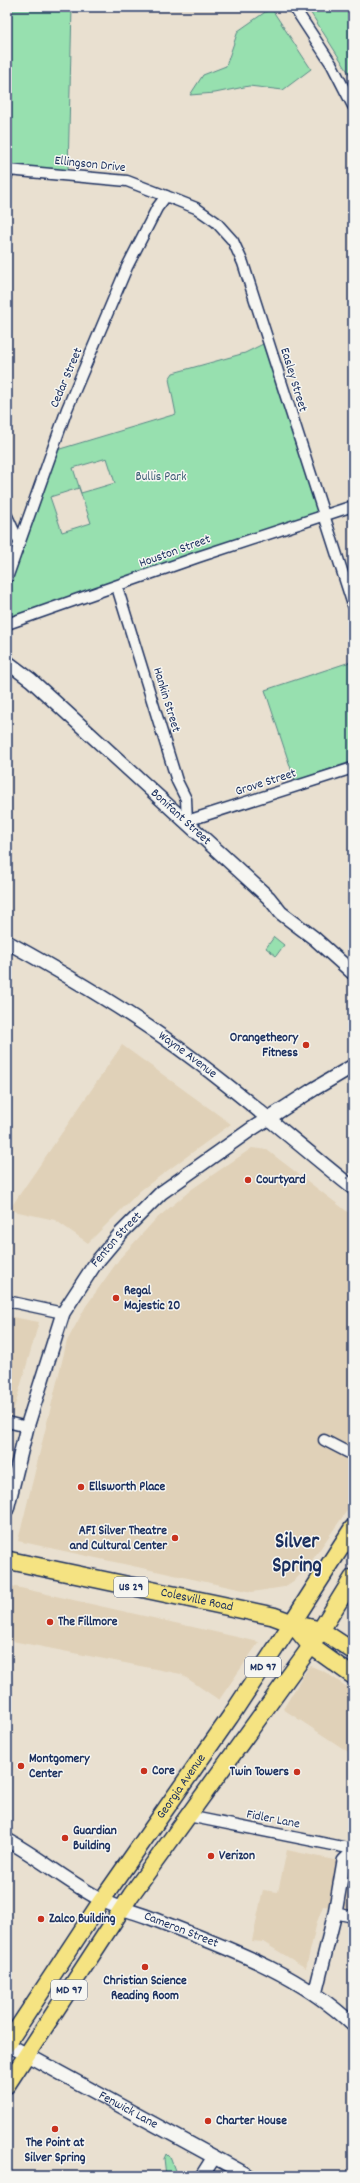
<svg xmlns="http://www.w3.org/2000/svg" width="360" height="2183" font-family="Dekko,sans-serif">
	<rect width="100%" height="100%" fill="#e9e0d0"/>
	<filter id="ink" filterUnits="userSpaceOnUse"><feTurbulence type="fractalNoise" baseFrequency=".025" numOctaves="2"/><feDisplacementMap in="SourceGraphic" scale="8" xChannelSelector="R" yChannelSelector="G"/><feConvolveMatrix kernelMatrix="1 2 1 2 8 2 1 2 1" color-interpolation-filters="sRGB"/></filter>
	<g filter="url(#ink)">
		<g fill="#e0d1b8">
			<path d="M 122,1045 L 231,1124 L 141,1190 L 88,1243 L 55,1220 L 9,1210 Z"/>
			<path d="M 252,1148 L 267,1150 L 353,1216 L 353,1502 L 306,1569 L 295,1580 L 284,1587 L 252,1592 L 18,1541 L 67,1341 L 86,1306 L 120,1258 L 155,1220 L 192,1189 Z"/>
			<path d="M 7,1316 L 39,1322 L 7,1433 Z"/>
			<path d="M 7,1585 L 259,1642 L 219,1700 L 181,1674 L 7,1640 Z"/>
			<path d="M 311,1666 L 325,1672 L 353,1691 L 353,1755 L 283,1709 L 308,1668 Z"/>
			<path d="M 287,1850 L 353,1864 L 353,1910 L 323,1906 L 317,1922 L 306,1968 L 263,1942 L 252,1941 L 263,1890 L 278,1892 Z"/>
		</g>
		<g fill="#97e0af" stroke="#598886" fill-rule="evenodd">
			<path d="M 7,7 L 72,7 L 68,171 L 7,166 Z"/>
			<path d="M 307,7 L 353,7 L 353,79 L 352,78 Z"/>
			<path d="M 271,8 L 311,69 L 283,90 L 249,86 L 215,93 L 190,95 L 203,75 L 226,66 L 238,31 Z"/>
			<path d="M 265,343 L 298,444 L 298,451 L 318,513 L 199,551 L 189,558 L 7,624 L 7,578 L 50,454 L 60,449 L 176,414 L 169,379 L 173,373 L 245,353 ZM 107,458 L 115,483 L 81,493 L 73,468 ZM 79,488 L 91,523 L 62,532 L 50,497 Z"/>
			<path d="M 353,661 L 353,761 L 295,781 L 265,690 Z"/>
			<path d="M 274,937 L 284,945 L 276,956 L 266,948 Z"/>
			<path d="M 166,2153 L 170,2157 L 177,2176 L 166,2176 L 164,2158 Z"/>
		</g>
		<g fill="none" stroke-linecap="round" stroke-linejoin="round">
			<defs>
				<g id="minor">
					<path d="M 294,7 L 332,65 L 353,106"/>
					<path d="M 7,176 L 8,170 L 127,181 L 166,196 L 196,208 L 216,222 L 233,241 L 243,263 L 353,605"/>
					<path d="M 7,516 L 19,542"/>
					<path d="M 7,578 L 67,409 L 127,267 L 157,208 L 166,196"/>
					<path d="M 117,587 L 177,781 L 186,799 L 187,821 L 353,768"/>
					<path d="M 7,624 L 198,557 L 353,506"/>
					<path d="M 7,1301 L 63,1313"/>
					<path d="M 7,1422 L 27,1427"/>
					<path d="M 324,1440 L 353,1455"/>
					<path d="M 188,1816 L 353,1849"/>
					<path d="M 335,1913 L 353,1917"/>
				</g>
				<g id="tertiary">
					<path id="s1" d="M 7,662 L 31,680 L 269,898 L 281,913 L 314,938 L 353,973"/>
					<path id="s2" d="M 7,942 C 60,971 113,1002 163,1037 C 229,1083 290,1138 353,1188"/>
					<path id="s3" d="M 7,1509 L 27,1427 L 63,1313 L 95,1264 L 121,1233 L 161,1193 L 250,1130 L 314,1089 L 353,1066"/>
					<path id="s4" d="M 7,1840 C 40,1858 69,1883 102,1900 C 117,1908 132,1911 148,1917 C 219,1945 297,1971 353,2025"/>
					<path d="M 315,1994 L 335,1913 L 344,1861 L 353,1852"/>
					<path id="s5" d="M 7,2044 L 249,2176"/>
					<path d="M 202,2176 L 214,2157"/>
				</g>
				<g id="primary">
					<path id="s6" d="M 7,2044 L 102,1900 L 230,1717 L 292,1623 L 321,1630 L 353,1651"/>
					<path d="M 7,2085 L 131,1895 L 311,1646 L 353,1676"/>
				</g>
				<g id="trunk">
					<path id="s7" d="M 7,1560 L 273,1616 L 292,1623 L 311,1646 L 353,1578"/>
					<path d="M 292,1623 L 353,1528"/>
				</g>
			</defs>
			<use href="#minor" stroke="#1b2f5e" stroke-width="13"/>
			<use href="#tertiary" stroke="#1b2f5e" stroke-width="16"/>
			<use href="#primary" stroke="#1b2f5e" stroke-width="19"/>
			<use href="#trunk" stroke="#1b2f5e" stroke-width="20"/>
			<use href="#minor" stroke="#f6f6f2" stroke-width="10"/>
			<use href="#tertiary" stroke="#f6f6f2" stroke-width="13"/>
			<use href="#primary" stroke="#f5e382" stroke-width="16"/>
			<use href="#trunk" stroke="#f5e382" stroke-width="17"/>
		</g>
	</g>
	<g fill="#c8321e" stroke="#f6f6f2" stroke-width="1.5">
		<circle cx="306" cy="1045" r="4"/>
		<circle cx="248" cy="1180" r="4"/>
		<circle cx="116" cy="1298" r="4"/>
		<circle cx="81" cy="1487" r="4"/>
		<circle cx="175" cy="1538" r="4"/>
		<circle cx="50" cy="1622" r="4"/>
		<circle cx="21" cy="1766" r="4"/>
		<circle cx="144" cy="1771" r="4"/>
		<circle cx="297" cy="1772" r="4"/>
		<circle cx="65" cy="1838" r="4"/>
		<circle cx="211" cy="1856" r="4"/>
		<circle cx="41" cy="1919" r="4"/>
		<circle cx="145" cy="1967" r="4"/>
		<circle cx="208" cy="2121" r="4"/>
		<circle cx="55" cy="2129" r="4"/>
	</g>
	<g text-anchor="middle" dominant-baseline="central" stroke-width="3" stroke-linejoin="round" paint-order="stroke">
		<g fill="#f6f6f2" stroke="#5d6b8a" stroke-width="1">
			<rect x="114" y="1577" width="34" height="20" rx="3"/>
			<rect x="245" y="1657" width="36" height="20" rx="3"/>
			<rect x="51" y="1980" width="36" height="20" rx="3"/>
		</g>
		<g font-size="12" font-weight="bold" fill="#1b2f5e">
			<text x="131" y="1587">US 29</text>
			<text x="263" y="1667">MD 97</text>
			<text x="69" y="1990">MD 97</text>
		</g>
		<g font-size="13" fill="#1b2f5e" stroke="#f6f6f2">
			<text transform="translate(90 165) rotate(6)">Ellingson Drive</text>
			<text transform="translate(67 378) rotate(-67)">Cedar Street</text>
			<text transform="translate(293 380) rotate(73)">Easley Street</text>
			<text transform="translate(175 552) rotate(-20)">Houston Street</text>
			<text transform="translate(166 700) rotate(73)">Hankin Street</text>
			<text transform="translate(266 783) rotate(-18)">Grove Street</text>
			<text stroke="none"><textPath href="#s1" startOffset="233">Bonifant Street</textPath></text>
			<text stroke="none"><textPath href="#s2" startOffset="213">Wayne Avenue</textPath></text>
			<text stroke="none"><textPath href="#s3" startOffset="295">Fenton Street</textPath></text>
			<text stroke="none"><textPath href="#s7" startOffset="194">Colesville Road</textPath></text>
			<text stroke="none"><textPath href="#s6" startOffset="311">Georgia Avenue</textPath></text>
			<text transform="translate(273 1820) rotate(11)">Fidler Lane</text>
			<text stroke="none"><textPath href="#s4" startOffset="197">Cameron Street</textPath></text>
			<text stroke="none"><textPath href="#s5" startOffset="138">Fenwick Lane</textPath></text>
		</g>
		<g font-size="13" fill="#3a5b72" stroke="#f6f6f2">
			<text x="161" y="477">Bullis Park</text>
		</g>
		<g font-size="13" font-weight="bold" fill="#1b2f5e" stroke="#f6f6f2" text-anchor="start">
			<text x="298" y="1038" text-anchor="end">Orangetheory<tspan x="298" dy="15">Fitness</tspan></text>
			<text x="256" y="1180">Courtyard</text>
			<text x="124" y="1291">Regal<tspan x="124" dy="15">Majestic 20</tspan></text>
			<text x="89" y="1487">Ellsworth Place</text>
			<text x="167" y="1531" text-anchor="end">AFI Silver Theatre<tspan x="167" dy="15">and Cultural Center</tspan></text>
			<text x="58" y="1622">The Fillmore</text>
			<text x="29" y="1759">Montgomery<tspan x="29" dy="15">Center</tspan></text>
			<text x="152" y="1771">Core</text>
			<text x="289" y="1772" text-anchor="end">Twin Towers</text>
			<text x="73" y="1831">Guardian<tspan x="73" dy="15">Building</tspan></text>
			<text x="219" y="1856">Verizon</text>
			<text x="49" y="1919">Zalco Building</text>
			<text x="145" y="1981" text-anchor="middle">Christian Science<tspan x="145" dy="15">Reading Room</tspan></text>
			<text x="216" y="2121">Charter House</text>
			<text x="55" y="2143" text-anchor="middle">The Point at<tspan x="55" dy="15">Silver Spring</tspan></text>
		</g>
		<g font-size="21" font-weight="bold" fill="#1b2f5e" stroke="#f6f6f2">
			<text x="297" y="1543">Silver<tspan x="297" dy="24">Spring</tspan></text>
		</g>
	</g>
	<rect width="360" height="2183" fill="none" stroke="#f6f6f2" stroke-width="24"/>
	<rect x="12" y="12" width="336" height="2159" fill="none" stroke="#1b2f5e" stroke-width="1.5" filter="url(#ink)"/>
</svg>
